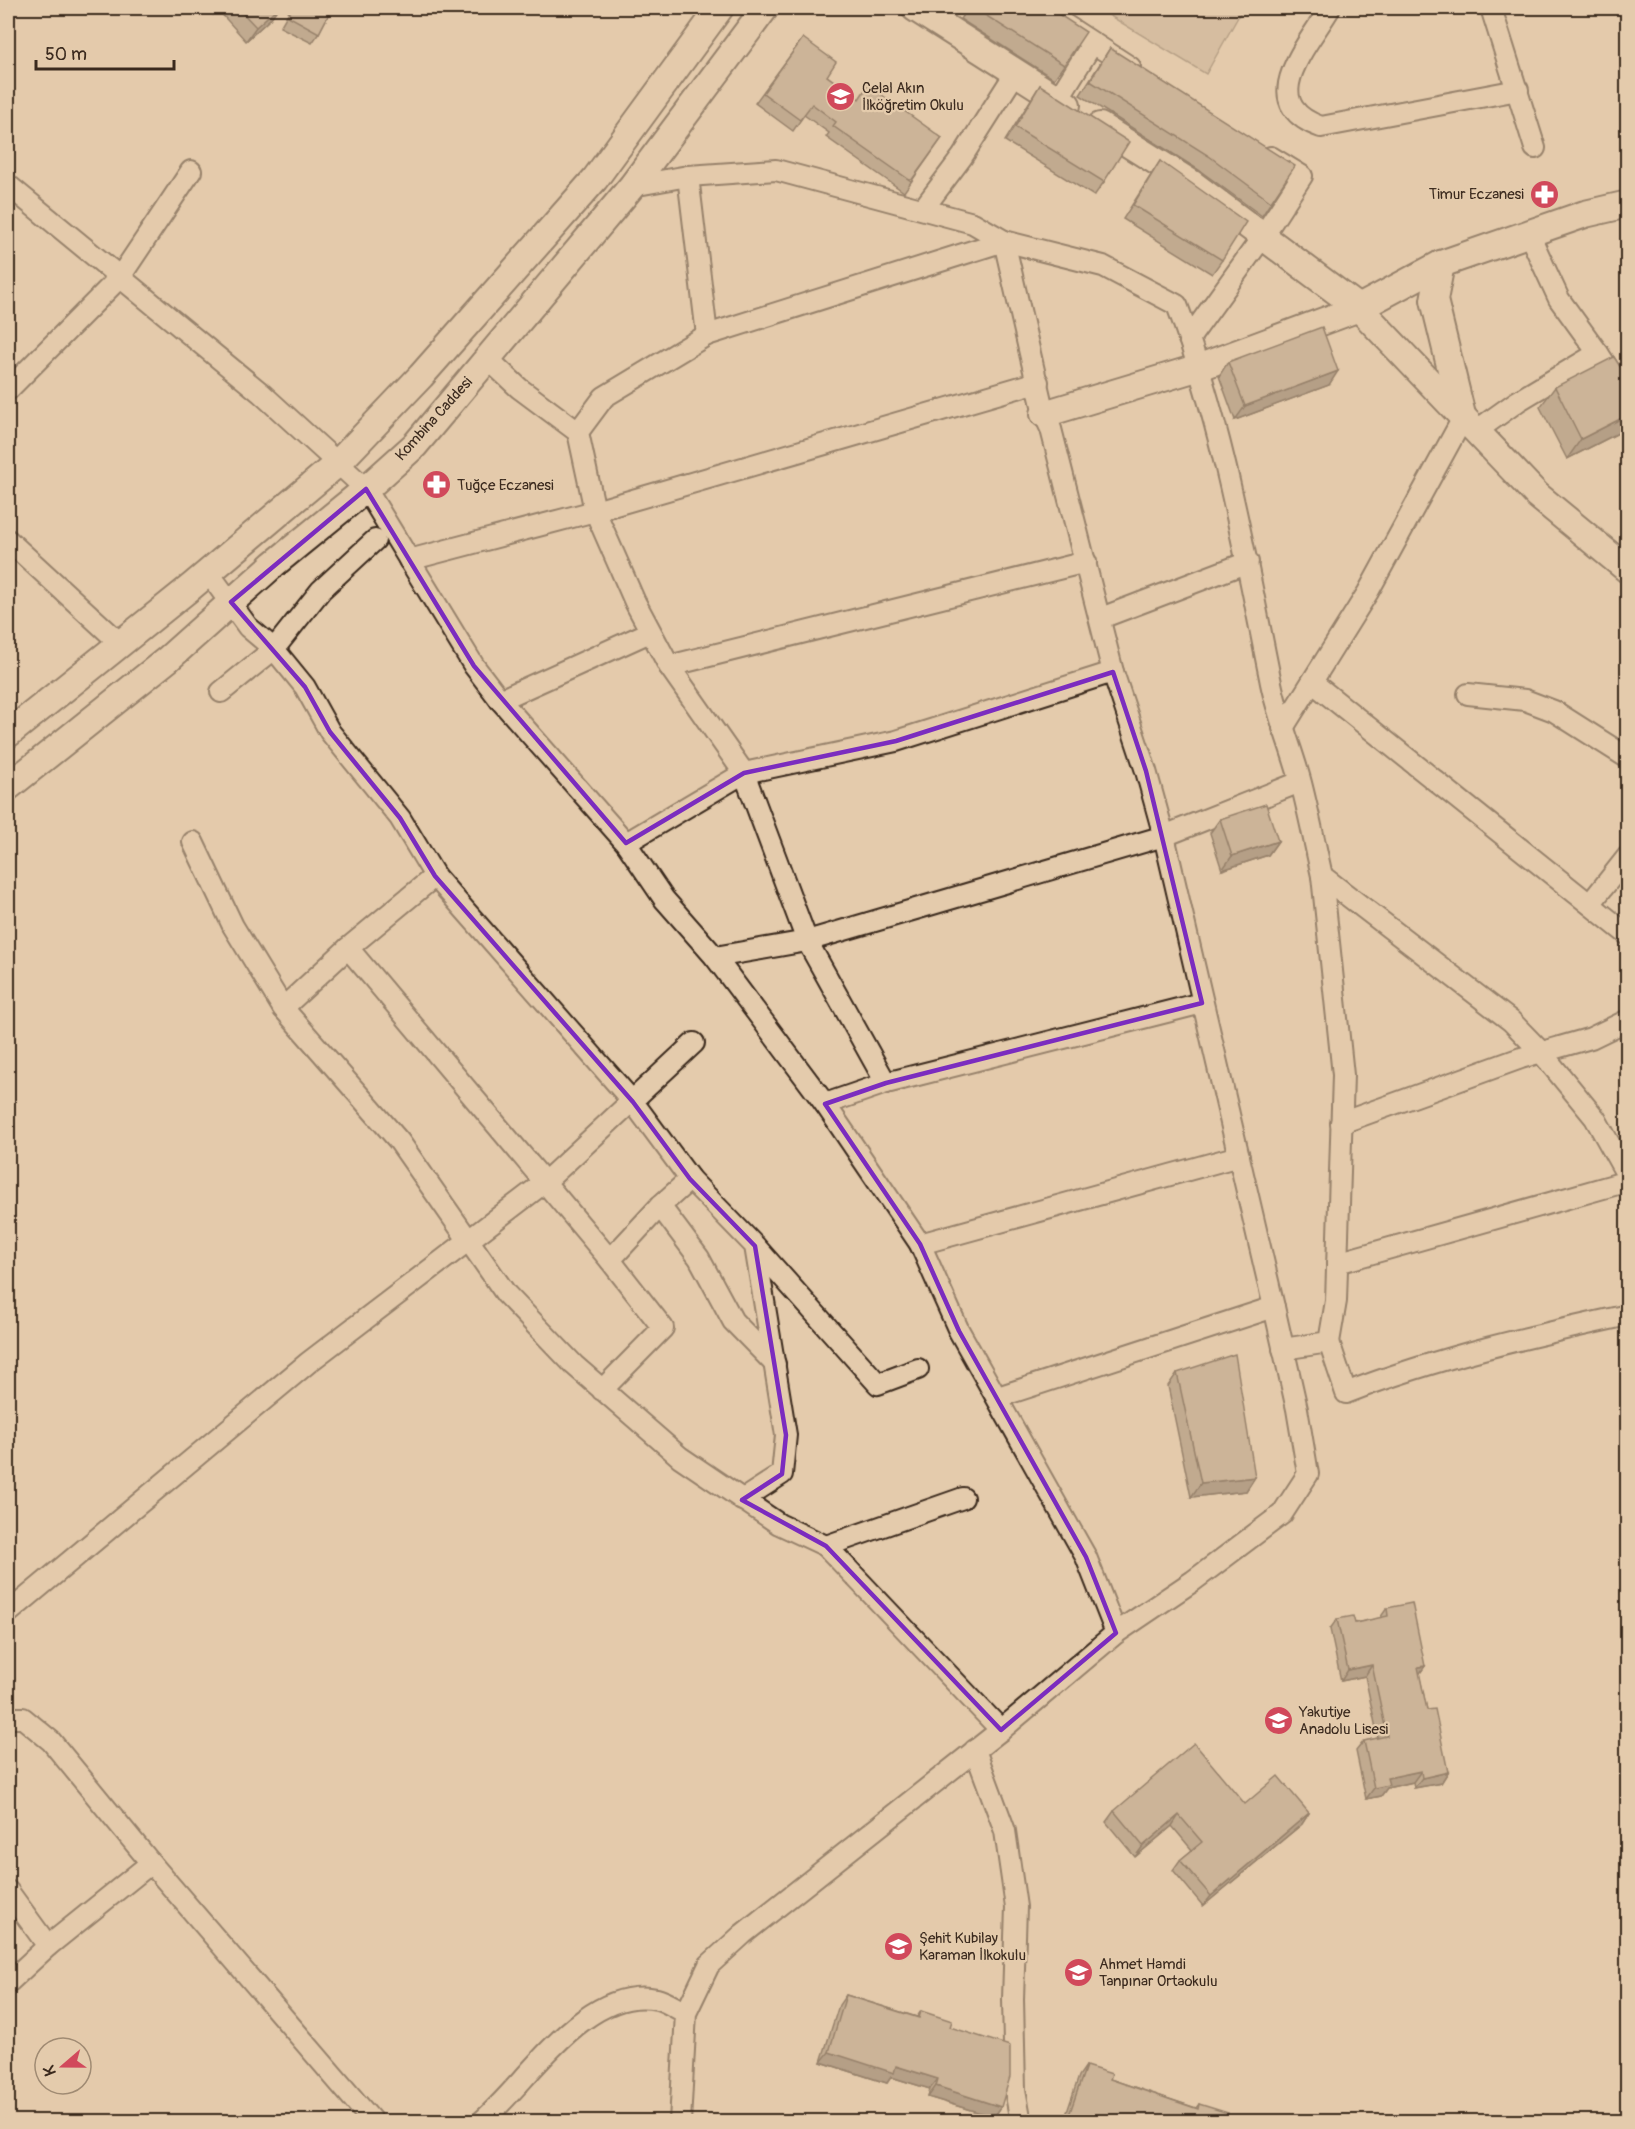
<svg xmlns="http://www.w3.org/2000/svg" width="1635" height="2129" font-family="Pangolin,sans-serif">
	<rect width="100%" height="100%" fill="#e4cbac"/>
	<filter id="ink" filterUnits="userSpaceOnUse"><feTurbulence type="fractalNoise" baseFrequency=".0167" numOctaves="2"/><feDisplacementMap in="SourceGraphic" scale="12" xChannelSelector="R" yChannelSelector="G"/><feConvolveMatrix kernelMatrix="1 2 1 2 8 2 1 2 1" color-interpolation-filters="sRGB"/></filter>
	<g filter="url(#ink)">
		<path fill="#c5ae92" stroke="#806c58" stroke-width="1.5" d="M 1097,8 L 1243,8 L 1206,74 Z"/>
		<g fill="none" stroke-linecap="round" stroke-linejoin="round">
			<defs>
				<g id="minor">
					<path d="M 1039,8 L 1130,67"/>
					<path d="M 1330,8 C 1307,47 1254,103 1321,127 L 1518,90"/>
					<path d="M 1491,8 L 1535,148"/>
					<path d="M 1058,99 L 1092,44"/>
					<path d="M 688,176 L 707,335"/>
					<path d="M 8,185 L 261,393 L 366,489 L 474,666 L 500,700 L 626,843 L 664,899 L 715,957 L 825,1104 L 920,1244 L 959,1331 L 1086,1557 L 1116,1633 L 1001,1730 L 743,1934 L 709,1965 L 686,2013 L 680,2122"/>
					<path d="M 632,186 L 688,176 L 776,170 L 973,223 L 1004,241 L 1044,414 L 1051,429 L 1113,672 L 1146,771 L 1164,836 L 1274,1307 L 1297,1409 L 1308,1474 L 1282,1514 L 1193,1581 L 1116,1633"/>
					<path d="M 923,209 L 962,157 L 1016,72"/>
					<path d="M 1529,234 L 1559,299 L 1598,353 L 1628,400"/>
					<path d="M 1189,339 L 1263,236 L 1302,176 L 1271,157"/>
					<path d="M 488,359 L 519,388 L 578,432"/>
					<path d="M 8,390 L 120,277 L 191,171"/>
					<path d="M 1476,431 L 1518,401 L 1598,353"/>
					<path d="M 8,540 L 121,644"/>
					<path d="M 409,560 L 595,511 L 1038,382"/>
					<path d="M 208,572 L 248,627 L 274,649 L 305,687 L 330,732 L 400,818 L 435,876 L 633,1102 L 690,1179 L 755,1246 L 786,1435 L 782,1474 L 742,1500"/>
					<path d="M 1101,618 L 1248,562"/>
					<path d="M 669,666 L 1086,562"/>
					<path d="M 1113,672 L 896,741 L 744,773 L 669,666 L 635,602 L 595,511 L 578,432 L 604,397 L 707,335 L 1004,241 L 1103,266 L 1177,305 C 1223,427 1245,555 1271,683 C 1278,717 1292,749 1301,783 C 1309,814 1315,845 1322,876"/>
					<path d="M 1312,682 L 1628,935"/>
					<path d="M 221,692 L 274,649 L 321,590 L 375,540"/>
					<path d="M 1468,694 L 1525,700 L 1554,711 L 1628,758"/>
					<path d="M 500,700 L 650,632"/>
					<path d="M 1283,728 L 1368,592 L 1463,418"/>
					<path d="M 193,842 L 233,926 L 283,1008"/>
					<path d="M 626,843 L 744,773 L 807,941 L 886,1083"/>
					<path d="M 1590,904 L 1628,856"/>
					<path d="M 348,948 L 435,876"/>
					<path d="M 715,957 L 807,941 L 1164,836 L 1300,782"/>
					<path d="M 825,1104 L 886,1083 L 1202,1003"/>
					<path d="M 1341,1123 L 1521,1058 L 1591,1038 L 1628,1020"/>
					<path d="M 660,1206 L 699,1258 L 733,1321 L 775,1364"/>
					<path d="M 920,1244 L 1239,1156"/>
					<path d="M 755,1246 L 878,1384 L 918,1369"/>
					<path d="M 610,1260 L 660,1206 L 690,1179"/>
					<path d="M 1337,1263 L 1628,1181"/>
					<path d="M 1329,1342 L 1346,1393 C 1438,1357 1532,1336 1628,1315"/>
					<path d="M 1283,1349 L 1329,1342 L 1336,1301 L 1343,1075 L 1322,876 L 1511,1021 L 1541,1052 L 1595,1118 L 1628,1177"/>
					<path d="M 602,1390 L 663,1328 L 610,1260 L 348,948 L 283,1008 L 399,1141 L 506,1294 L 574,1365 L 680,1457 L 779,1524 L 826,1546 L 1001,1730"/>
					<path d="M 998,1397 L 1274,1307"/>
					<path d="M 826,1546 L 963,1498"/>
					<path d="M 8,1613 L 309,1362 L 545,1182 L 694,1043"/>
					<path d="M 8,1718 L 23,1718 L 51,1741 L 151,1863"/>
					<path d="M 975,1750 L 1005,1831 L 1016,1907 L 1013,1999 L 1015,2090 L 1021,2122"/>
					<path d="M 8,1891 L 48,1946"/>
					<path d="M 8,1983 L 48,1946 L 151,1863 L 373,2122"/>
					<path d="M 481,2122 C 528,2083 585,1984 657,1999 C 666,2001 677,2009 686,2013"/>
				</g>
				<g id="major">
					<path d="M 915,8 L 1067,105"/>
					<path d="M 1100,126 L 1191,183 L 1359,308 L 1537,495 L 1628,570"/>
					<path d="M 1441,264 L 1434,300 L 1462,415"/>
					<path d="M 1044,414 L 1200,367 L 1359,308 L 1441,264 L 1585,214 L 1628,204"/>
					<path d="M 8,734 L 191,587 L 338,463 L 421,376 L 595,179 L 720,8"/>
					<path d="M 8,787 L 168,659 L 274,564 L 366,489 L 415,445 L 632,186 L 765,8"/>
				</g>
			</defs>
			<use href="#minor" stroke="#3b2a1e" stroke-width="24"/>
			<use href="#major" stroke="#3b2a1e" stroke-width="30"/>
			<use href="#minor" stroke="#e4cbac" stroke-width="20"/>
			<use href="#major" stroke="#e4cbac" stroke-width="26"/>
		</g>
		<g fill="#97846e" stroke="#3b2a1e" stroke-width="1.5">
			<path d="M 206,8 L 278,8 L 270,19 L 246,41 L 218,10 L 213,15 Z"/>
			<path d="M 291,8 L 332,8 L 319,33 L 312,43 L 280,27 Z"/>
			<path d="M 968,8 L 1049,8 L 1064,65 L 1054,79 L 960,19 Z"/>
			<path d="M 803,38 L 827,76 L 859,99 L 942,138 L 904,192 L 826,137 L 829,133 L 804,115 L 793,131 L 755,103 Z"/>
			<path d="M 1110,48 L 1271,202 L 1262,216 L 1199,170 L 1080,95 Z"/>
			<path d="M 1040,85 L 1104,182 L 1094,196 L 1005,141 Z"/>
			<path d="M 1160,161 L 1222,260 L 1212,274 L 1123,219 Z"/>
			<path d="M 1228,362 L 1329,385 L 1235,420 L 1219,376 Z"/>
			<path d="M 1628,379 L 1628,428 L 1567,459 L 1540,407 L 1555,387 Z"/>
			<path d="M 1220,819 L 1278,841 L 1268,855 L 1222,870 L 1210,833 Z"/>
			<path d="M 1177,1373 L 1255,1477 L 1246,1491 L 1191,1497 L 1168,1386 Z"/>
			<path d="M 1387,1608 L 1425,1666 L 1419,1674 L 1427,1710 L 1448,1772 L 1441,1783 L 1414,1788 L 1413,1782 L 1387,1788 L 1381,1796 L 1366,1799 L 1356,1751 L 1364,1741 L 1378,1738 L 1365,1676 L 1341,1681 L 1330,1629 L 1337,1619 L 1355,1623 L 1380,1618 Z"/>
			<path d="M 1114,1811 L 1309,1813 L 1302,1824 L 1203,1906 L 1173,1870 L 1180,1860 L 1192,1850 L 1172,1826 L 1135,1857 L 1106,1822 Z"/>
			<path d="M 846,1995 L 917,2017 L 921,2011 L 950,2027 L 1001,2107 L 994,2117 L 928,2097 L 930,2089 L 891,2077 L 887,2083 L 821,2062 L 839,2005 Z"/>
			<path d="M 1086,2066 L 1110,2079 L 1196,2108 L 1199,2104 L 1225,2121 L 1064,2121 L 1079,2076 Z"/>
		</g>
		<g fill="#7b6b5a" stroke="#3b2a1e" stroke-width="1.5">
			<path d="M 277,8 L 278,8 L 270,19 L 246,41 L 256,27 Z"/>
			<path d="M 1338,371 L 1329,385 L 1235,420 L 1245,406 Z"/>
			<path d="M 1628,415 L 1628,428 L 1567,459 L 1581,439 Z"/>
			<path d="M 1278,841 L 1268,855 L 1222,870 L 1232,856 Z"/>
			<path d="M 1255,1477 L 1246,1491 L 1191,1497 L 1201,1483 Z"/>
			<path d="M 1372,1665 L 1365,1676 L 1341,1681 L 1348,1670 Z"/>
			<path d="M 1425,1666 L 1418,1676 L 1418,1667 Z"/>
			<path d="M 1421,1771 L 1413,1782 L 1387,1788 L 1381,1796 L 1366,1799 L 1374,1788 L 1387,1778 Z"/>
			<path d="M 1448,1772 L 1441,1783 L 1414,1788 L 1422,1778 Z"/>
			<path d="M 1309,1813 L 1302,1824 L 1203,1906 L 1211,1896 Z"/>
			<path d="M 1179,1815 L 1172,1826 L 1135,1857 L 1143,1846 Z"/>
			<path d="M 829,2052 L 896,2066 L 938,2079 L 930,2089 L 891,2077 L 887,2083 L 821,2062 Z"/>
			<path d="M 936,2086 L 1001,2107 L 994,2117 L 928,2097 Z"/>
		</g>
		<g fill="#b09980" stroke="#3b2a1e" stroke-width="1.5">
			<path d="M 238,8 L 277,8 L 256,27 Z"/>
			<path d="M 292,8 L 332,8 L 319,33 L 288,16 Z"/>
			<path d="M 974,8 L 1049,8 L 1086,32 L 1064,65 Z"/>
			<path d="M 803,38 L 836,62 L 827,76 L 859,99 L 868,85 L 942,138 L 911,181 L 833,126 L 836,122 L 812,104 L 800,120 L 763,93 Z"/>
			<path d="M 1110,48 L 1295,166 L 1271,202 L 1209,156 L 1090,81 Z"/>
			<path d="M 1040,85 L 1129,142 L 1104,182 L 1015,127 Z"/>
			<path d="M 1160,161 L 1246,222 L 1222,260 L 1133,205 Z"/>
			<path d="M 1322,327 L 1338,371 L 1245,406 L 1228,362 Z"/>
			<path d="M 1614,357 L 1628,379 L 1628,415 L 1581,439 L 1555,387 Z"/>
			<path d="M 1266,804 L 1278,841 L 1232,856 L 1220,819 Z"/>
			<path d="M 1235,1354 L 1255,1477 L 1201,1483 L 1177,1373 Z"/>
			<path d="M 1412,1603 L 1425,1666 L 1418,1667 L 1427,1710 L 1435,1709 L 1448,1772 L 1422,1778 L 1421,1771 L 1387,1778 L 1389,1785 L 1374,1788 L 1364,1741 L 1387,1736 L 1372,1665 L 1348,1670 L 1337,1619 L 1353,1616 L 1355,1623 L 1388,1616 L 1387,1608 Z"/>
			<path d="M 1194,1743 L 1245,1804 L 1278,1776 L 1309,1813 L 1211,1896 L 1180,1860 L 1202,1842 L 1179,1815 L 1143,1846 L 1114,1811 Z"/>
			<path d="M 846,1995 L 919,2018 L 921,2011 L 952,2021 L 950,2027 L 1010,2046 L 1010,2077 L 1001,2107 L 936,2086 L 938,2079 L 896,2066 L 894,2073 L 829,2052 Z"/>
			<path d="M 1086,2066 L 1112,2074 L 1110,2079 L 1198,2109 L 1199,2104 L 1228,2113 L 1225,2121 L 1067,2121 Z"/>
		</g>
	</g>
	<path d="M0 0H1635V2129H0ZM 366,489 L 474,666 L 626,843 L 744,773 L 896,741 L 1113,672 L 1146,771 L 1202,1003 L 886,1083 L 825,1104 L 920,1244 L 959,1331 L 1086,1557 L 1116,1633 L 1001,1730 L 826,1546 L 742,1500 L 782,1474 L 786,1435 L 755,1246 L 690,1179 L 633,1102 L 435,876 L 400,818 L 330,732 L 305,687 L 231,602 Z" fill="#e4cbac" fill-opacity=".55" fill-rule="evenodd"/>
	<path fill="none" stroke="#7b2cbf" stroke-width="4.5" stroke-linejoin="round" d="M 366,489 L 474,666 L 626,843 L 744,773 L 896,741 L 1113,672 L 1146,771 L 1202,1003 L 886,1083 L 825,1104 L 920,1244 L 959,1331 L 1086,1557 L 1116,1633 L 1001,1730 L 826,1546 L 742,1500 L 782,1474 L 786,1435 L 755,1246 L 690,1179 L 633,1102 L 435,876 L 400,818 L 330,732 L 305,687 L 231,602 Z"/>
	<defs>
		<symbol id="school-disc" viewBox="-11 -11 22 22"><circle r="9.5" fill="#d1495b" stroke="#e4cbac"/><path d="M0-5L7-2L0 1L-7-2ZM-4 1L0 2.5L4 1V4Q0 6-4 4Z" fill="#fff"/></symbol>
		<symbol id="pharmacy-disc" viewBox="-11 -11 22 22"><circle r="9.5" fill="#d1495b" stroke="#e4cbac"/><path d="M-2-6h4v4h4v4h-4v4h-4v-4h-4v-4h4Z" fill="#fff"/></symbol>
	</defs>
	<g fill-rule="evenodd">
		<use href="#school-disc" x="824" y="80" width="33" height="33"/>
		<use href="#pharmacy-disc" x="1528" y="178" width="33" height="33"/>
		<use href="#pharmacy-disc" x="420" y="468" width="33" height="33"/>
		<use href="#school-disc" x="1262" y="1704" width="33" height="33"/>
		<use href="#school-disc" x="882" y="1930" width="33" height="33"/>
		<use href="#school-disc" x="1062" y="1956" width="33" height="33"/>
	</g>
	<g text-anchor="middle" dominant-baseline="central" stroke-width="4.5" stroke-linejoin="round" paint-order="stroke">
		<g font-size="15" fill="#3b2a1e" stroke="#e4cbac" text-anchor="start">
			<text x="862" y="88">Celal Akın<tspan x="862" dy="17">İlköğretim Okulu</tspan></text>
			<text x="1524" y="194" text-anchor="end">Timur Eczanesi</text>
			<text x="457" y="485">Tuğçe Eczanesi</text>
			<text x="1299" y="1712">Yakutiye<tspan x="1299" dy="17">Anadolu Lisesi</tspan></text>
			<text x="919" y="1938">Şehit Kubilay<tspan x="919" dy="17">Karaman İlkokulu</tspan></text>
			<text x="1099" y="1964">Ahmet Hamdi<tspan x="1099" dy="17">Tanpınar Ortaokulu</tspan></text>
		</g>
		<g font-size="15" fill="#3b2a1e" stroke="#e4cbac">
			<text transform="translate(434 419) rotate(-48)">Kombina Caddesi</text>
		</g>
	</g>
	<rect width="1635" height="2129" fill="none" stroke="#e4cbac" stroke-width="30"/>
	<rect x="15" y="15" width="1605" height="2099" fill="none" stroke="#3b2a1e" stroke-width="2" filter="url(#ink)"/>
	<g transform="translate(63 2066) rotate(250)"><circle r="28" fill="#e4cbac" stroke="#a08b73" stroke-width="1.5"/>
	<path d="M0-4.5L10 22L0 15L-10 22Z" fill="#d1495b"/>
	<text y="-9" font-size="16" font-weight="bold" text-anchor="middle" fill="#3b2a1e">K</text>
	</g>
	<path d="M36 60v9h138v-9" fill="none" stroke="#3b2a1e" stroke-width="3"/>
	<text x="45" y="60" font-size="18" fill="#3b2a1e" stroke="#e4cbac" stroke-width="4.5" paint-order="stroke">50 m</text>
</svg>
